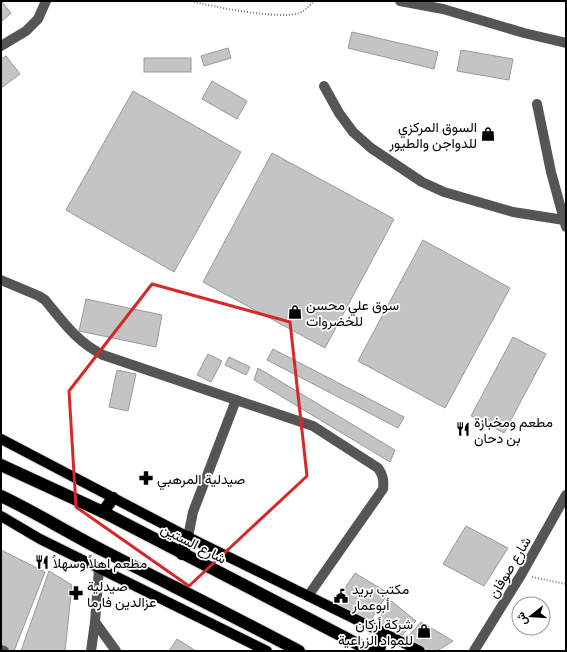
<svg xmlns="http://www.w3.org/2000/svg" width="567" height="652" font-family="'Exo 2',Vazirmatn,sans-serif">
	<rect width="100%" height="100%" fill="#fff"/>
	<g fill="#c4c4c4" stroke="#999">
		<path d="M 1,1 L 11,13 L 1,22 Z"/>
		<path d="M 352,32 L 438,52 L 434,69 L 348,48 Z"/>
		<path d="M 228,48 L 231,58 L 204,66 L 201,56 Z"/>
		<path d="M 461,50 L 513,59 L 509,80 L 457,71 Z"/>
		<path d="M 6,56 L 20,74 L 1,88 L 1,59 Z"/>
		<rect x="144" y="58" width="47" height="14"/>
		<path d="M 212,81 L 247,101 L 237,119 L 202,99 Z"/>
		<path d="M 133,91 L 241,152 L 174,272 L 66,210 Z"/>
		<path d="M 272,153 L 394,219 L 325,348 L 203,282 Z"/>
		<path d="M 423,240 L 510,288 L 445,408 L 358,361 Z"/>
		<path d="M 86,299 L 162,315 L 156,347 L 79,331 Z"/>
		<path d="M 513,337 L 546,354 L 504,433 L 471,416 Z"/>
		<path d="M 273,349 L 404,417 L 398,428 L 267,360 Z"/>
		<path d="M 208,354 L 222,361 L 211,382 L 197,375 Z"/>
		<path d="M 229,357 L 250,367 L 246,375 L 225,365 Z"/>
		<path d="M 258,368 L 395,450 L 390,462 L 254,380 Z"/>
		<path d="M 117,370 L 136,374 L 128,411 L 109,407 Z"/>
		<path d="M 466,526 L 508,548 L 484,586 L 443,564 Z"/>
		<path d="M 1,550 L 45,572 L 14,651 L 10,651 L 1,647 Z"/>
		<path d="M 49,571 L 72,585 L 65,651 L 21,651 Z"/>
		<path d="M 355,573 L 388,593 L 369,623 L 337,607 L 335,603 Z"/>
		<path d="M 390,600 L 416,621 L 400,637 L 376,625 Z"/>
		<path d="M 421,622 L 453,641 L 437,651 L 426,651 L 405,640 Z"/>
		<path d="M 177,639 L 196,651 L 169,651 Z"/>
	</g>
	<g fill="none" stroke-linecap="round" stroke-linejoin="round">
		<defs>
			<g id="major">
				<path d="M 1,439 L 188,537 L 420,651"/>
				<path d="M 1,516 L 40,539 L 267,651"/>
			</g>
			<g id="highway">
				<path d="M 1,465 L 103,512 L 371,651"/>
				<path d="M 1,496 C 37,513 70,534 106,552 C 170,585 235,617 299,651"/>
				<path d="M 103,512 L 113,498"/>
				<path d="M 182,554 L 188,537"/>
				<path d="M 379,651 L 383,632"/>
			</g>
		</defs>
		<use href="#major" stroke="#dbdbdb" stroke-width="12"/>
		<use href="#highway" stroke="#dbdbdb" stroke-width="14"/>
		<g stroke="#777" stroke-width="2" stroke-dasharray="1 2" stroke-linecap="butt">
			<path d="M 191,1 C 214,7 279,20 300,13 C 306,10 310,5 314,1"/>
			<path d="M 532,577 L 566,584"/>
		</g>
		<g stroke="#555" stroke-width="10">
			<path d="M 400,1 L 443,9 L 524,33 L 566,43"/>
			<path d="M 1,46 L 26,31 L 38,19 L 46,1"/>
			<path d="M 324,86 L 339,113 L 353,132 L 371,148 L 422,182 L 444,192 L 513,212 L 564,220"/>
			<path d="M 537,104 L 551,172 L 566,227"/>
			<path d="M 1,280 L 39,296 L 45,300 C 64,323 77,342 103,355 L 313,426 L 378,468 C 383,475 384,480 383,489 L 308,596"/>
			<path d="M 188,537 L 193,512 L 236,400"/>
			<path d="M 95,622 L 116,651"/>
			<path d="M 1,650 L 4,651"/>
			<path d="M 91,651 L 95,622 L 99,568"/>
			<path d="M 474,651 L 521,575 L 566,495"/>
		</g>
		<use href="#major" stroke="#000" stroke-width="10"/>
		<use href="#highway" stroke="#000" stroke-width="12"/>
	</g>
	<path fill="none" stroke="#d62828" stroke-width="3" stroke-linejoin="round" d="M 152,284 L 290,322 L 307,476 L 189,586 L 76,507 L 69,391 Z"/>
	<defs>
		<symbol id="shop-bare" viewBox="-9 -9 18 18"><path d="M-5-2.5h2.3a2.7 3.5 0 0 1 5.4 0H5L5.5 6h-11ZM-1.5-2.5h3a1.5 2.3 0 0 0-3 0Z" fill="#000" stroke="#fff" stroke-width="2.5" paint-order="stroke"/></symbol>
		<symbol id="restaurant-bare" viewBox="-9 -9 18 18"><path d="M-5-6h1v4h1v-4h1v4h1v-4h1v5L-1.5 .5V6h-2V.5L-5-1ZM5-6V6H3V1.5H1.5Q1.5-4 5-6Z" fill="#000" stroke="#fff" stroke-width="2.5" paint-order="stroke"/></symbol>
		<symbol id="pharmacy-bare" viewBox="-9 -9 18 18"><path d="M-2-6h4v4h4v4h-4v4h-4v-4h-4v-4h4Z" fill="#000" stroke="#fff" stroke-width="2.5" paint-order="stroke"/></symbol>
		<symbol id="civic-bare" viewBox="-9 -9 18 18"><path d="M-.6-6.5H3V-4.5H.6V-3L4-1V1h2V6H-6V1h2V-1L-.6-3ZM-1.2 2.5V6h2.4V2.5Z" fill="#000" stroke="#fff" stroke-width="2.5" paint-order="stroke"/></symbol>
	</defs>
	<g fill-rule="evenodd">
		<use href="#shop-bare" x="478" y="124" width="20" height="20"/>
		<use href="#shop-bare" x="285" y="302" width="20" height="20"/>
		<use href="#restaurant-bare" x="453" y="419" width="20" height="20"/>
		<use href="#pharmacy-bare" x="136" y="468" width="20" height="20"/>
		<use href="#restaurant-bare" x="32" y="552" width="20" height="20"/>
		<use href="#pharmacy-bare" x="66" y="583" width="20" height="20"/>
		<use href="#civic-bare" x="331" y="586" width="20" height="20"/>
		<use href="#shop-bare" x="414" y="621" width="20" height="20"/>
	</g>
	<g text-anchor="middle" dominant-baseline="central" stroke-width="3.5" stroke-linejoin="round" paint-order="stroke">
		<g font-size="14" fill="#000" stroke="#fff" text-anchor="start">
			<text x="477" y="126" text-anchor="end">السوق المركزي<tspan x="477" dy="16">للدواجن والطيور</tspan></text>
			<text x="306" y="304">سوق علي محسن<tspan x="306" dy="16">للخضروات</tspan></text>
			<text x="474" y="421">مطعم ومخبازة<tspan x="474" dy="16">بن دحان</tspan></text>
			<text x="157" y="478">صيدلية المرهبي</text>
			<text x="53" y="562">مطعم اهلاً وسهلاً</text>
			<text x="87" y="585">صيدلية<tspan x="87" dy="16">عزالدين فارما</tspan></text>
			<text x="352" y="588">مكتب بريد<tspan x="352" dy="16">أبوعمار</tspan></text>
			<text x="413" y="623" text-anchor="end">شركة أركان<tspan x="413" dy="16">للمواد الزراعية</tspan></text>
		</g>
		<g font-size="14" fill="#000" stroke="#fff">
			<text transform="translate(194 543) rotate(27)">شارع الستين</text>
			<text transform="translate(509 567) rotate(-59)">شارع صوفان</text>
		</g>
	</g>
	<rect width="567" height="652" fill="none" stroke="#000000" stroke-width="4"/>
	<g transform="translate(531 616) rotate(253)"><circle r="19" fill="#ffffff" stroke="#999999"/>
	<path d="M0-3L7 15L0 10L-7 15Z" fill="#000000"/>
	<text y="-6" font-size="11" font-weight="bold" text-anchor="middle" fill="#000000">ش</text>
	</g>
</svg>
